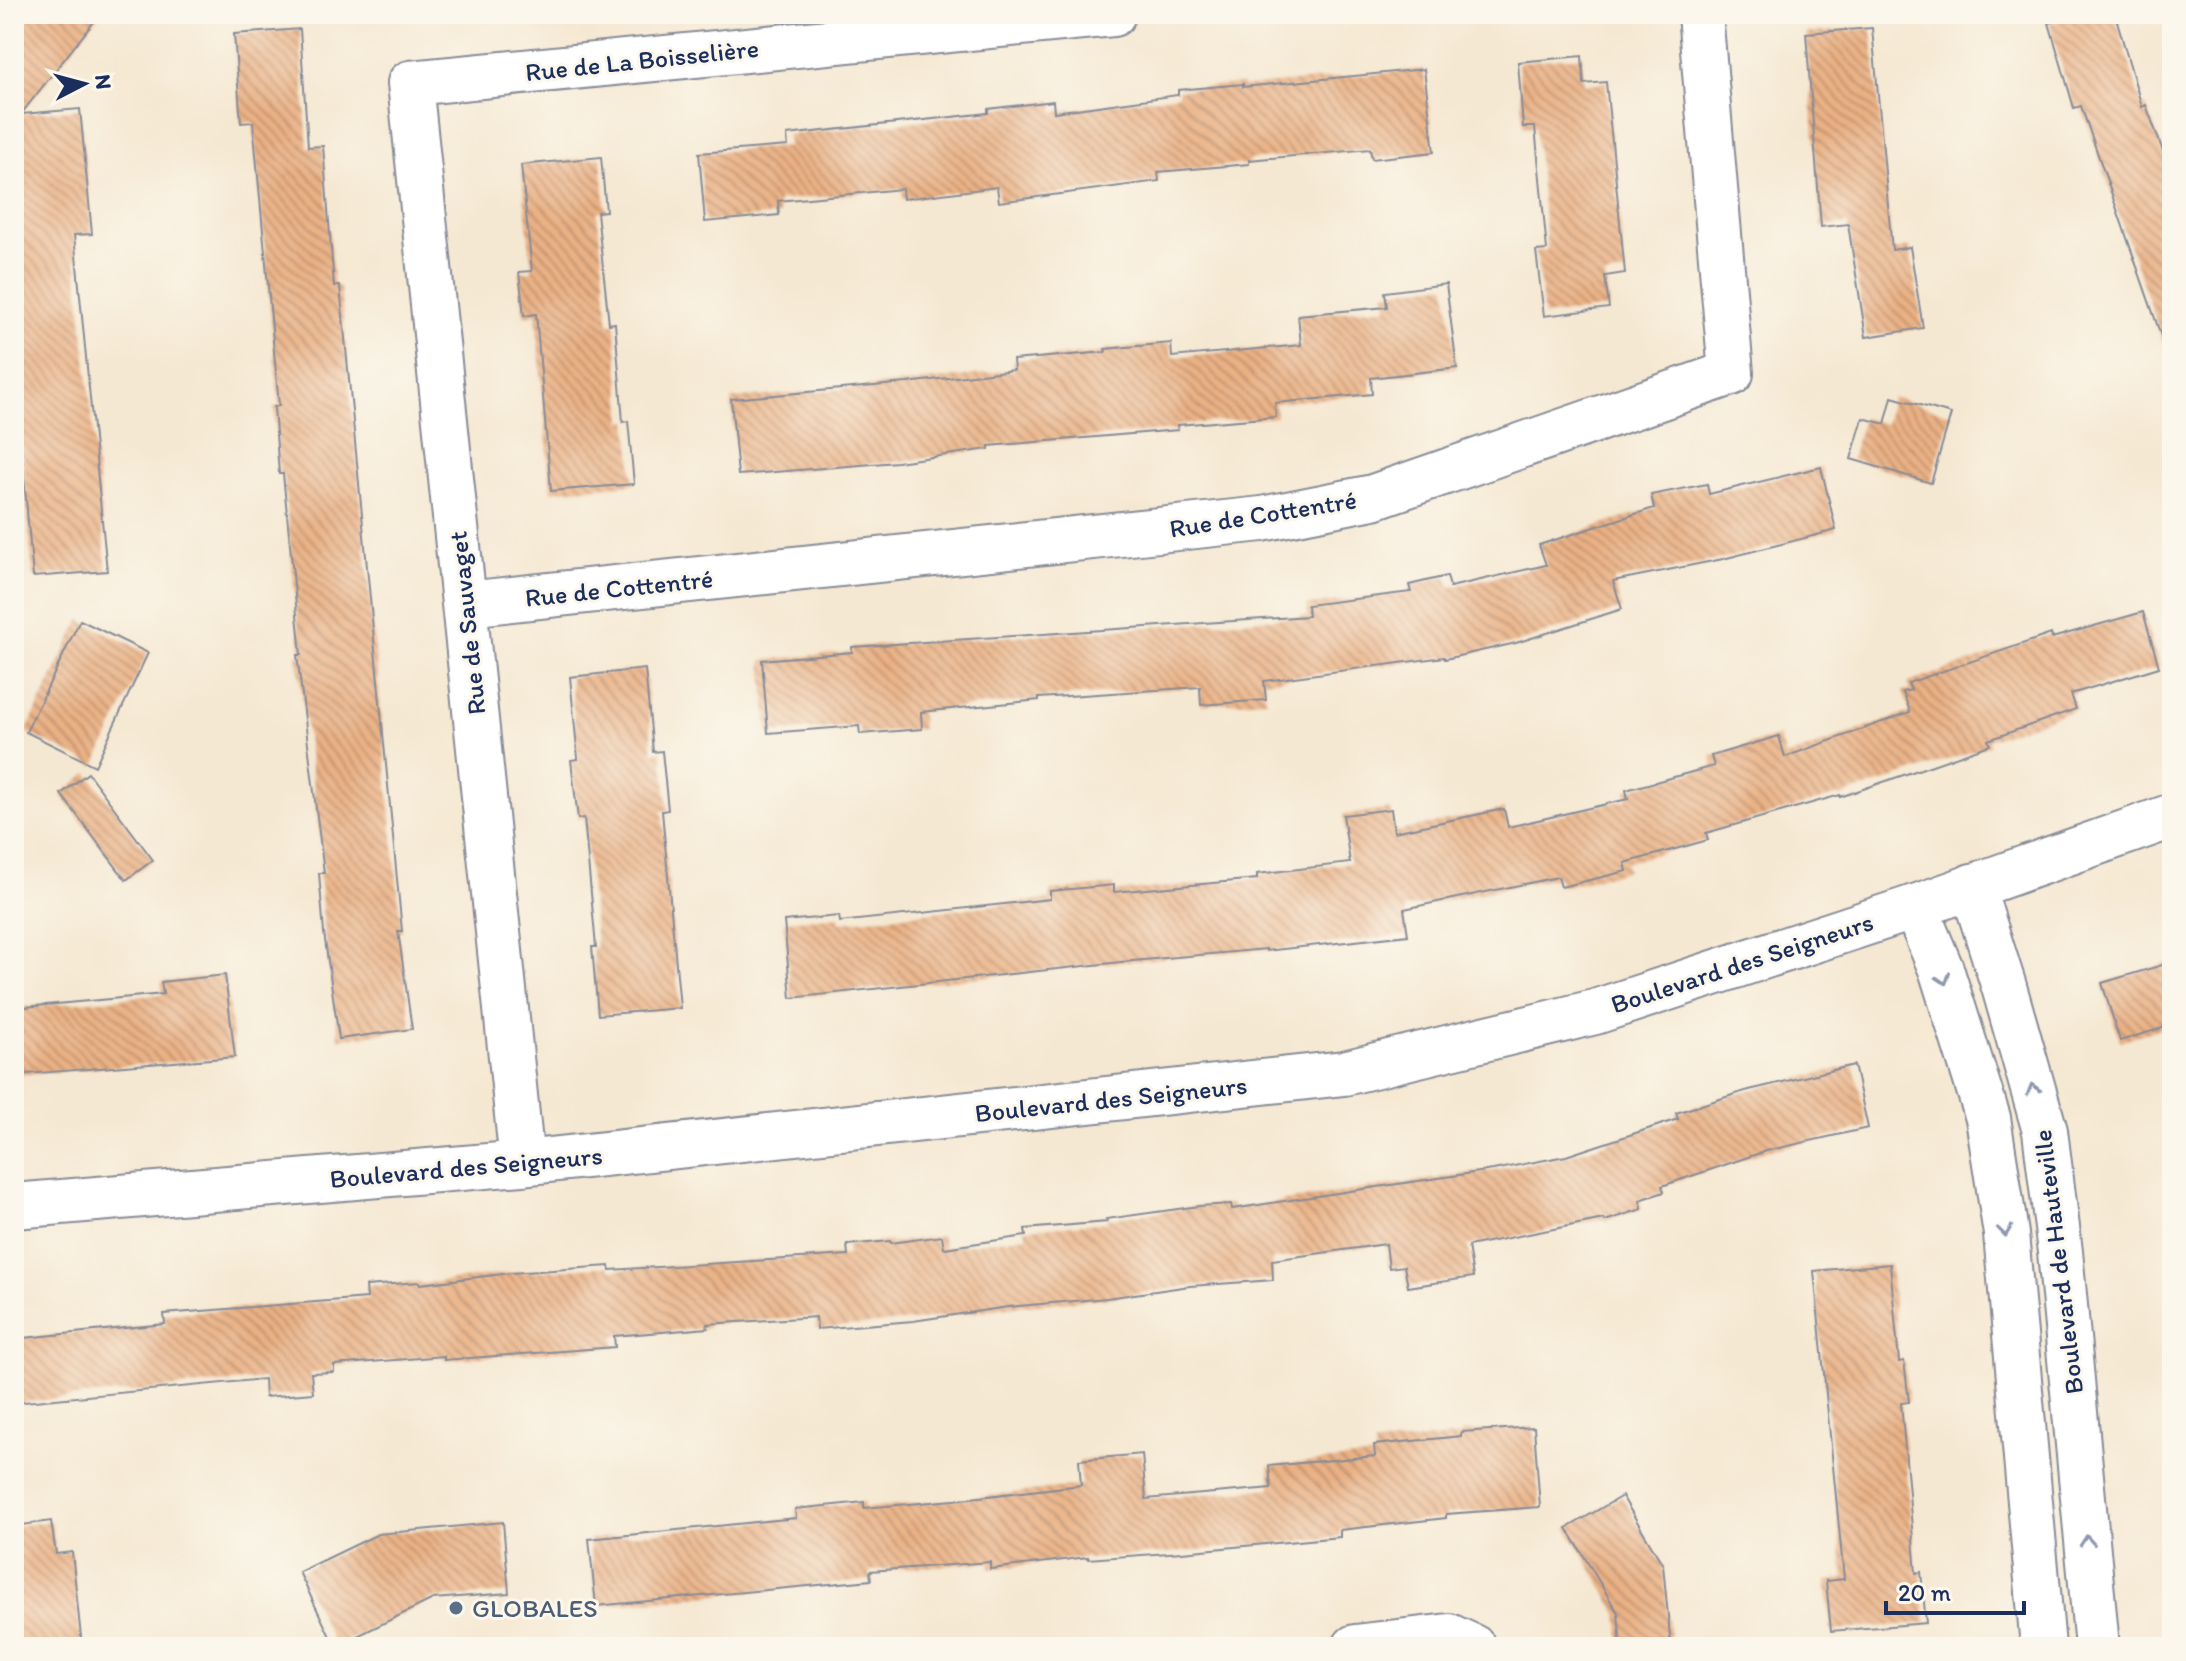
<svg xmlns="http://www.w3.org/2000/svg" width="2186" height="1661" font-family="Itim,sans-serif">
	<defs>
		<pattern id="building-back-hatch" width="6" height="6" patternUnits="userSpaceOnUse" patternTransform="scale(2)"><rect width="6" height="6" fill="#eab184"/><path d="M-1 5l2 2M0 0l6 6M5-1l2 2" fill="none" stroke="#bd906f"/></pattern>
	</defs>
	<rect width="100%" height="100%" fill="#fbf7ec"/>
	<filter id="ink" filterUnits="userSpaceOnUse"><feTurbulence type="fractalNoise" baseFrequency=".0125" numOctaves="2"/><feDisplacementMap in="SourceGraphic" scale="16" xChannelSelector="R" yChannelSelector="G"/><feConvolveMatrix kernelMatrix="1 2 1 2 8 2 1 2 1" color-interpolation-filters="sRGB"/></filter>
	<filter id="wash" filterUnits="userSpaceOnUse"><feTurbulence type="fractalNoise" baseFrequency=".006" numOctaves="4" result="noise"/><feDisplacementMap in="SourceGraphic" scale="32" xChannelSelector="R" yChannelSelector="G"/><feGaussianBlur stdDeviation="1.8" result="paint"/><feColorMatrix in="noise" values="0 0 0 0 0 0 0 0 0 0 0 0 0 0 0 0 0 1.4 0 .05"/><feComposite in="paint" operator="in"/></filter>
	<g filter="url(#wash)">
		<rect width="100%" height="100%" fill="#f5e8d2"/>
		<g id="blocks">
			<g fill="url(#building-back-hatch)">
				<path d="M 14,14 L 100,14 L 21,114 L 80,109 L 92,234 L 74,235 L 107,571 L 33,577 L 18,411 L 14,411 L 14,283 L 22,282 L 14,191 Z"/>
				<path d="M 2080,14 L 2115,14 L 2142,107 L 2146,105 L 2172,176 L 2172,352 L 2167,353 L 2081,106 L 2074,108 L 2049,23 Z"/>
				<path d="M 1872,28 L 1892,250 L 1910,247 L 1923,328 L 1866,337 L 1848,224 L 1821,227 L 1806,33 Z"/>
				<path d="M 300,29 L 308,147 L 323,146 L 334,286 L 340,286 L 402,931 L 398,931 L 412,1029 L 339,1039 L 324,933 L 319,873 L 324,873 L 297,655 L 301,655 L 283,474 L 279,474 L 274,407 L 279,406 L 253,122 L 241,123 L 234,34 Z"/>
				<path d="M 1582,56 L 1584,84 L 1606,82 L 1625,273 L 1605,276 L 1609,308 L 1544,316 L 1536,251 L 1547,250 L 1535,127 L 1523,127 L 1518,62 Z"/>
				<path d="M 1424,69 L 1434,152 L 1372,159 L 1370,149 L 1249,160 L 1249,164 L 1158,172 L 1159,181 L 999,202 L 997,187 L 903,199 L 902,189 L 778,201 L 779,215 L 705,222 L 699,153 L 788,146 L 787,135 L 988,113 L 988,109 L 1053,101 L 1054,112 L 1178,95 L 1178,90 L 1243,84 L 1243,87 Z"/>
				<path d="M 601,157 L 606,211 L 597,212 L 609,324 L 615,323 L 623,422 L 628,421 L 634,484 L 551,491 L 536,314 L 524,316 L 519,272 L 532,271 L 521,165 Z"/>
				<path d="M 1446,284 L 1457,368 L 1371,378 L 1372,394 L 1275,403 L 1276,417 L 1177,425 L 1178,430 L 989,446 L 989,449 L 897,462 L 738,475 L 731,399 L 907,383 L 1014,370 L 1013,360 L 1106,352 L 1105,349 L 1171,343 L 1172,357 L 1301,345 L 1298,315 L 1387,307 L 1385,292 Z"/>
				<path d="M 1892,397 L 1951,414 L 1931,483 L 1851,459 L 1863,418 L 1885,424 Z"/>
				<path d="M 1821,467 L 1836,530 L 1723,559 L 1613,581 L 1622,609 L 1516,643 L 1445,659 L 1444,657 L 1264,681 L 1266,700 L 1201,705 L 1200,687 L 1039,698 L 1039,700 L 921,712 L 922,729 L 860,734 L 859,726 L 768,733 L 762,660 L 852,652 L 852,647 L 1308,616 L 1307,605 L 1411,592 L 1409,585 L 1447,576 L 1450,587 L 1546,565 L 1539,545 L 1654,508 L 1651,495 L 1707,484 L 1709,494 Z"/>
				<path d="M 2143,612 L 2159,667 L 2071,694 L 2076,709 L 1988,740 L 1990,745 L 1840,797 L 1840,795 L 1706,833 L 1708,840 L 1625,863 L 1627,871 L 1561,887 L 1558,877 L 1404,909 L 1408,935 L 1266,951 L 1266,949 L 1121,962 L 791,998 L 784,921 L 839,916 L 840,922 L 1050,899 L 1050,891 L 1114,885 L 1114,892 L 1257,879 L 1257,874 L 1350,863 L 1343,815 L 1391,809 L 1394,832 L 1504,809 L 1508,827 L 1628,799 L 1626,790 L 1714,766 L 1711,756 L 1779,736 L 1785,757 L 1910,712 L 1903,692 L 1911,690 L 1908,683 L 2051,634 L 2052,638 Z"/>
				<path d="M 80,620 L 148,653 L 95,766 L 26,732 Z"/>
				<path d="M 645,669 L 653,752 L 662,751 L 668,810 L 662,811 L 680,1008 L 598,1015 L 592,947 L 596,947 L 584,818 L 578,819 L 571,760 L 578,759 L 570,677 Z"/>
				<path d="M 88,773 L 153,860 L 126,880 L 61,794 Z"/>
				<path d="M 2172,962 L 2172,1025 L 2120,1041 L 2102,983 Z"/>
				<path d="M 225,975 L 235,1057 L 14,1075 L 14,1008 L 163,994 L 161,982 Z"/>
				<path d="M 1854,1065 L 1868,1128 L 1766,1151 L 1662,1186 L 1664,1192 L 1640,1200 L 1642,1209 L 1605,1221 L 1604,1219 L 1468,1246 L 1473,1277 L 1408,1287 L 1404,1266 L 1389,1268 L 1386,1244 L 1272,1260 L 1273,1280 L 1190,1286 L 1107,1298 L 1008,1307 L 913,1321 L 817,1329 L 816,1317 L 707,1324 L 708,1328 L 614,1336 L 615,1347 L 444,1360 L 444,1356 L 334,1365 L 334,1372 L 311,1373 L 313,1393 L 265,1397 L 264,1379 L 14,1403 L 14,1339 L 165,1324 L 164,1314 L 367,1298 L 366,1286 L 420,1282 L 420,1284 L 511,1273 L 609,1266 L 610,1270 L 848,1255 L 847,1245 L 890,1241 L 891,1243 L 942,1236 L 944,1248 L 1026,1236 L 1025,1229 L 1107,1222 L 1106,1219 L 1199,1206 L 1231,1204 L 1232,1209 L 1377,1187 L 1493,1170 L 1566,1156 L 1678,1119 L 1676,1113 L 1745,1091 Z"/>
				<path d="M 1890,1264 L 1899,1362 L 1904,1361 L 1909,1402 L 1901,1403 L 1916,1573 L 1921,1572 L 1926,1623 L 1831,1631 L 1826,1581 L 1844,1579 L 1814,1271 Z"/>
				<path d="M 1534,1427 L 1540,1507 L 1446,1514 L 1446,1518 L 1340,1530 L 1340,1537 L 1182,1552 L 1088,1559 L 1088,1557 L 990,1569 L 990,1562 L 870,1571 L 871,1580 L 596,1606 L 589,1539 L 796,1518 L 795,1509 L 864,1502 L 864,1508 L 954,1500 L 1081,1485 L 1079,1460 L 1142,1454 L 1146,1499 L 1271,1488 L 1269,1466 L 1375,1456 L 1374,1445 L 1461,1436 L 1461,1432 Z"/>
				<path d="M 1622,1496 L 1663,1565 L 1671,1647 L 1621,1647 L 1618,1613 L 1567,1528 Z"/>
				<path d="M 51,1521 L 56,1554 L 72,1552 L 82,1647 L 14,1647 L 14,1526 Z"/>
				<path d="M 503,1522 L 509,1593 L 433,1599 L 335,1647 L 299,1572 L 378,1534 Z"/>
			</g>
		</g>
	</g>
	<g filter="url(#ink)">
		<use href="#blocks" fill-opacity="0" stroke="#888c98" stroke-width="2"/>
		<g fill="none" stroke-linecap="round" stroke-linejoin="round">
			<defs>
				<g id="minor">
					<path d="M 466,604 L 1262,519 L 1373,497 L 1731,373 L 1700,14"/>
					<path d="M 1972,886 L 2004,987 L 2045,1131 L 2060,1252 L 2097,1647"/>
					<path d="M 1915,907 L 1941,969 L 1988,1118 L 2006,1234 L 2043,1647"/>
					<path d="M 522,1163 L 410,83 L 1113,14"/>
					<path d="M 14,1206 L 522,1163 L 1344,1073 L 1595,1012 L 1915,907 L 2172,816"/>
					<path d="M 1355,1647 L 1449,1636 L 1473,1647"/>
				</g>
			</defs>
			<use href="#minor" stroke="#888c98" stroke-width="48"/>
			<use href="#minor" stroke="#fff" stroke-width="44"/>
		</g>
		<defs><path id="oneway-chevron" d="M-2-3.5L2.5 0L-2 3.5" fill="none" stroke-width="1.6" stroke-linecap="round" stroke-linejoin="round" transform="scale(2)"/></defs>
		<g stroke="#8d97ae">
			<use href="#oneway-chevron" transform="translate(1944 979) rotate(72)"/>
			<use href="#oneway-chevron" transform="translate(2033 1089) rotate(-106)"/>
			<use href="#oneway-chevron" transform="translate(2005 1231) rotate(83)"/>
			<use href="#oneway-chevron" transform="translate(2087 1541) rotate(-95)"/>
		</g>
	</g>
	<circle fill="#5c6f8a" stroke="#fbf7ec" stroke-width="3" cx="456" cy="1608" r="8"/>
	<g text-anchor="middle" dominant-baseline="central" stroke-width="6" stroke-linejoin="round" paint-order="stroke">
		<g font-size="26" fill="#1b2f5e" stroke="#fbf7ec">
			<text transform="translate(642 60) rotate(-6)">Rue de La Boisselière</text>
			<text transform="translate(1263 514) rotate(-9)">Rue de Cottentré</text>
			<text transform="translate(619 588) rotate(-6)">Rue de Cottentré</text>
			<text transform="translate(467 623) rotate(-96)">Rue de Sauvaget</text>
			<text transform="translate(1742 963) rotate(-18)">Boulevard des Seigneurs</text>
			<text transform="translate(1111 1099) rotate(-6)">Boulevard des Seigneurs</text>
			<text transform="translate(466 1167) rotate(-5)">Boulevard des Seigneurs</text>
			<text transform="translate(2058 1262) rotate(-97)">Boulevard de Hauteville</text>
		</g>
		<g font-size="26" fill="#4e5e75" stroke="#fbf7ec" text-anchor="start">
			<text x="472" y="1608">GLOBALES</text>
		</g>
	</g>
	<rect width="2186" height="1661" fill="none" stroke="#fbf7ec" stroke-width="48"/>
	<g transform="translate(84 84) rotate(84)" stroke="#fbf7ec" stroke-width="6" paint-order="stroke">
	<path d="M0-6L14 30L0 20L-14 30Z" fill="#1b2f5e"/>
	<text y="-12" font-size="22" font-weight="bold" text-anchor="middle" fill="#1b2f5e">N</text>
	</g>
	<path d="M1886 1601v12h138v-12" fill="none" stroke="#1b2f5e" stroke-width="4"/>
	<text x="1898" y="1601" font-size="24" fill="#1b2f5e" stroke="#fbf7ec" stroke-width="6" paint-order="stroke">20 m</text>
</svg>
